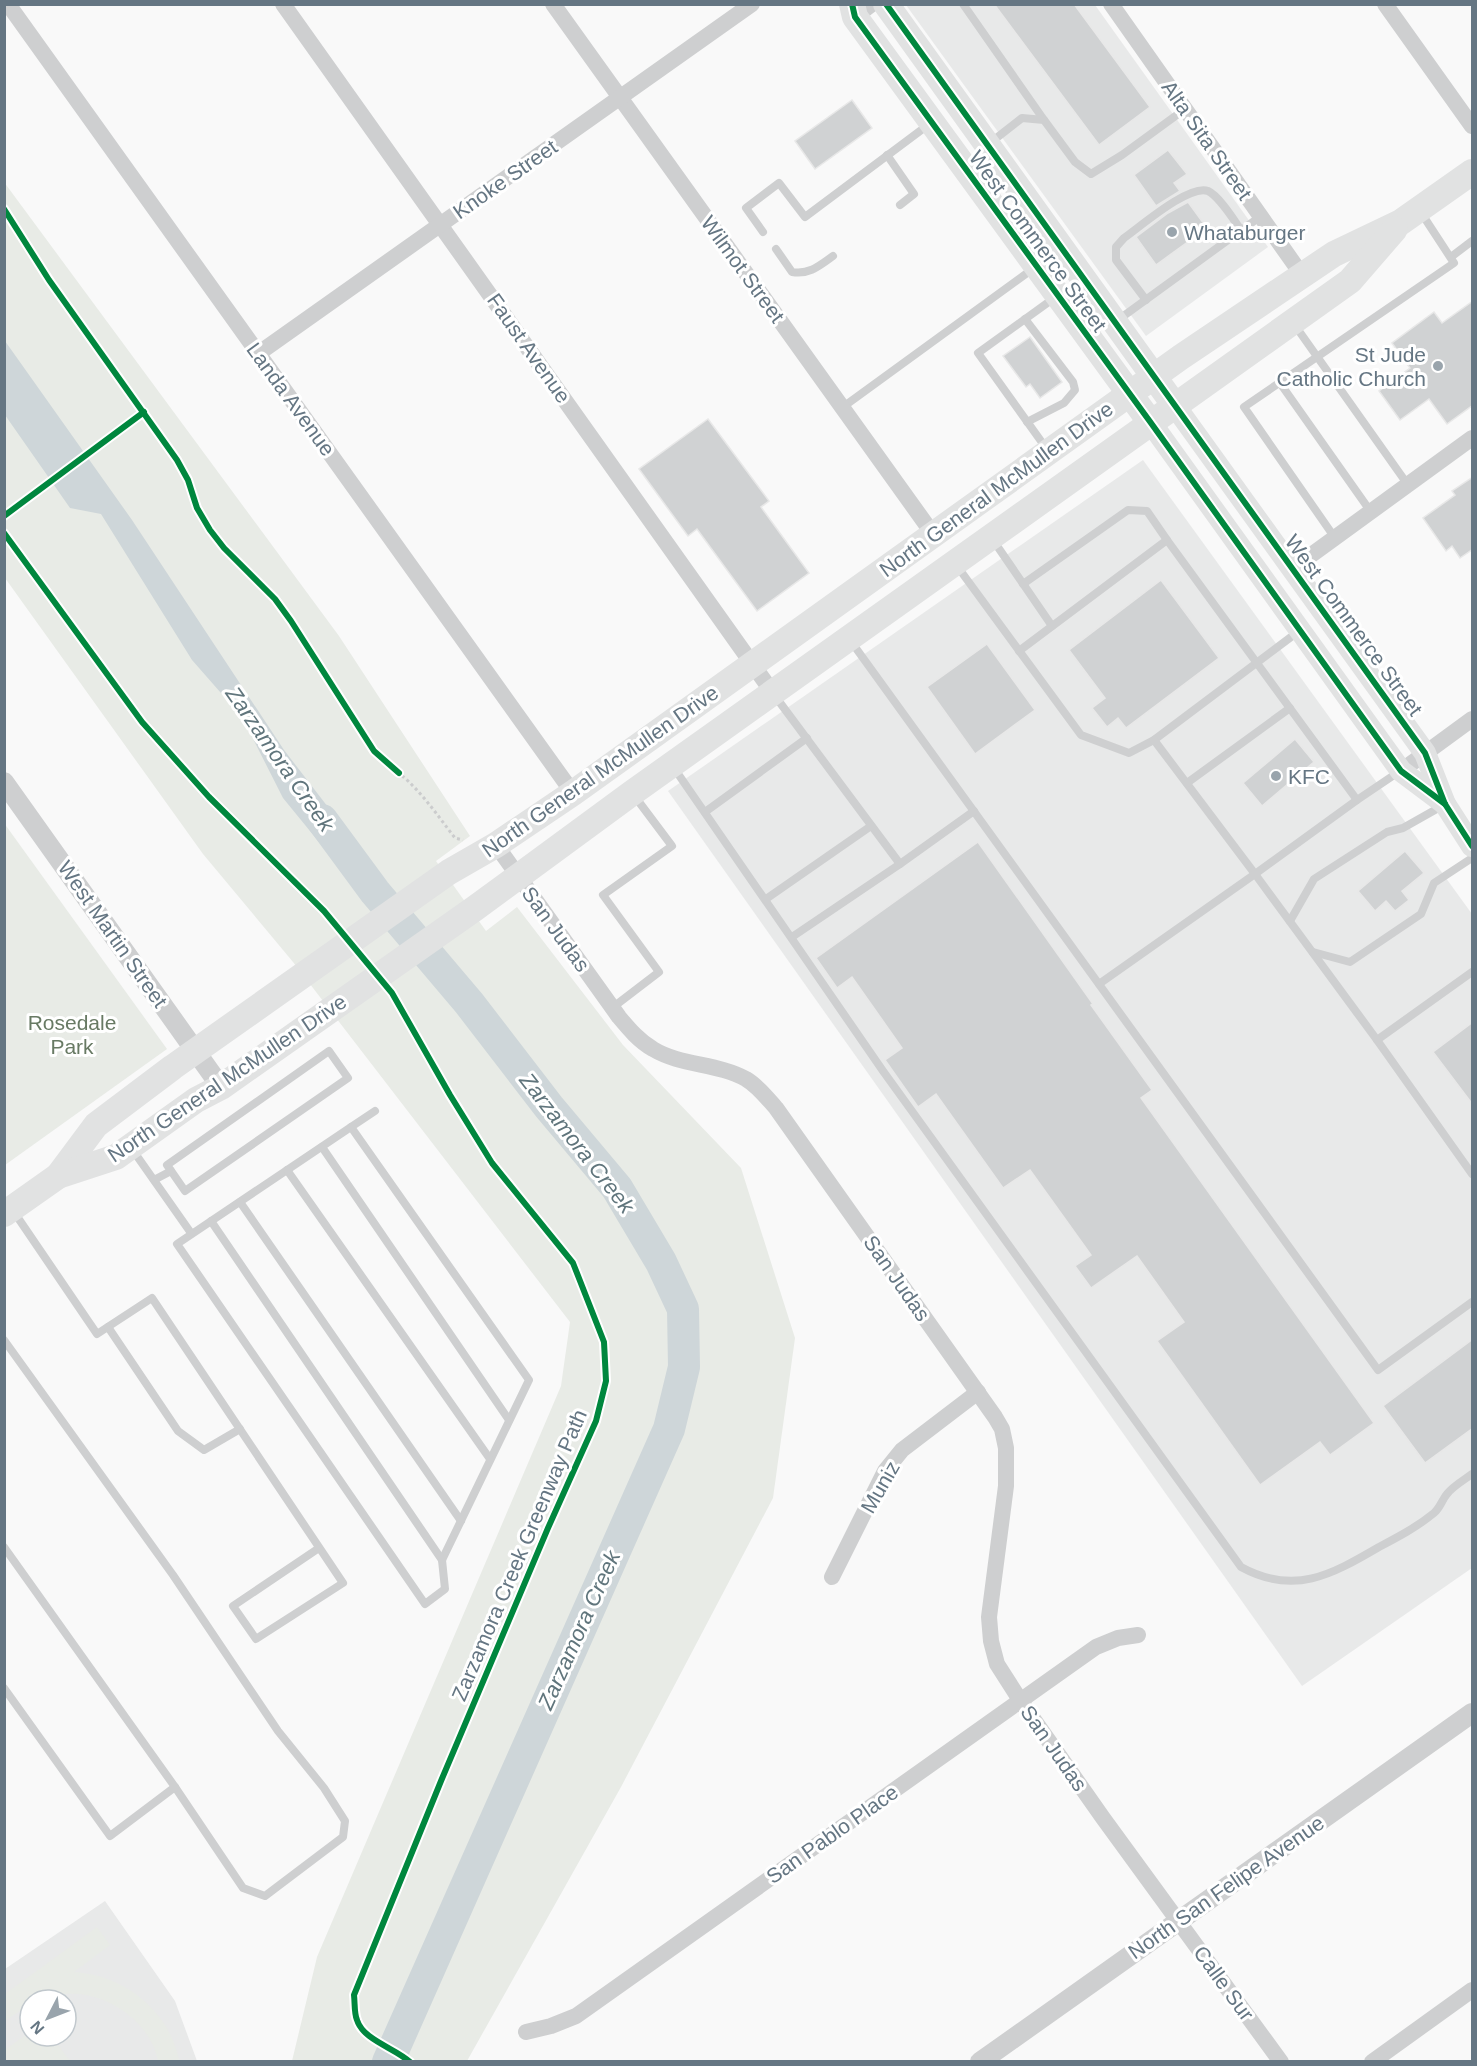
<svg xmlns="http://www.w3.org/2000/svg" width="1477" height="2066" font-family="Arial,sans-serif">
	<rect width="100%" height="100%" fill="#f9f9f9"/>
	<g fill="#e8e9e9" fill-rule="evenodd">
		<path d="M 906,5 L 1095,5 L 1268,247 L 1146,336 Z"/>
		<path d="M 1143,460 L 1472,914 L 1472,1568 L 1302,1686 L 668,791 Z"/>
		<path d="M 105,1901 L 175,2001 L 197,2061 L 5,2062 L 5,1969 ZM 30,2000 L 66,2000 L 66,2036 L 30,2036 Z"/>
	</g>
	<g fill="#e8ebe6">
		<path d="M 4,182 L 339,636 L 470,836 L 436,861 L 486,931 L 517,907 L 623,1045 L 741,1168 L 795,1338 L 773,1498 L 621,1787 L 467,2061 L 292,2061 L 317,1957 L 561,1386 L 570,1322 L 293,962 L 203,854 L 5,578 Z"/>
		<path d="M 4,823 L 167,1049 L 5,1165 L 4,1165 Z"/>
		<path d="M 97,1927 L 110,1945 L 74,1972 C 124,1975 170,2011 179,2061 L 158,2061 C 151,2022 106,1991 67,1994 C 54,1995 43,2000 30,2000 L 30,2004 L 5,2021 L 5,1994 Z"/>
		<path d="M 30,2032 L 30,2036 L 51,2036 L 70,2061 L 5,2061 L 5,2050 Z"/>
	</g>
	<path fill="#ced6d9" d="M 5,341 L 132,520 L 284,750 L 358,846 L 349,855 L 332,858 L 283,798 L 242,717 L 192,660 L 101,514 L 70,508 L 5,415 Z"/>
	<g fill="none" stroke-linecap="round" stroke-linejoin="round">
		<path stroke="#ced6d9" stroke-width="32" d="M 322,820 L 375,892 L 469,1003 L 549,1107 L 617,1188 L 661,1262 L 683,1309 L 684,1367 L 669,1429 L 388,2062"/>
	</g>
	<g fill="#d0d2d3" stroke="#e8e8e8" stroke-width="1.5">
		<path d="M 994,4 L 1074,4 L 1150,107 L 1099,145 Z"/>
		<path d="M 852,100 L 872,128 L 815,169 L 795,141 Z"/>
		<path d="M 1168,150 L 1187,174 L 1174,183 L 1180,191 L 1156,206 L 1134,175 Z"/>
		<path d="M 1188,202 L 1207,228 L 1156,265 L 1136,237 L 1168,213 Z"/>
		<path d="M 1473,301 L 1473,405 L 1447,424 L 1429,399 L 1400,420 L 1379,391 L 1410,368 L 1392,343 L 1434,312 L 1442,323 Z"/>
		<path d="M 1030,337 L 1062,382 L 1040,398 L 1030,384 L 1026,387 L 1003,356 Z"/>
		<path d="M 708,419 L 769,501 L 761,507 L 809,573 L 757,611 L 697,529 L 688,536 L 639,469 Z"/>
		<path d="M 1473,477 L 1473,549 L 1460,558 L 1452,546 L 1446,551 L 1423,518 L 1455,495 L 1452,491 Z"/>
		<path d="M 1161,580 L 1219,658 L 1126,728 L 1118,718 L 1107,727 L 1092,708 L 1105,698 L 1069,650 Z"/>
		<path d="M 987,644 L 1035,710 L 975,754 L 927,687 Z"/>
		<path d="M 1295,739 L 1314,762 L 1262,806 L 1243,783 Z"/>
		<path d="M 978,842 L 1093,1004 L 1091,1005 L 1152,1090 L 1141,1098 L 1374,1423 L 1330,1455 L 1320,1442 L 1260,1485 L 1157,1341 L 1184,1322 L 1137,1256 L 1091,1288 L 1075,1266 L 1091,1255 L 1030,1170 L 1003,1188 L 936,1094 L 918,1107 L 885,1060 L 902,1048 L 852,977 L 837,988 L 816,958 Z"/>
		<path d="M 1405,851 L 1424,873 L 1402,891 L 1409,900 L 1395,911 L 1386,901 L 1375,911 L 1358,891 Z"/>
		<path d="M 1473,1022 L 1473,1105 L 1433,1052 Z"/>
		<path d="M 1473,1339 L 1473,1428 L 1425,1463 L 1383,1406 Z"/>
	</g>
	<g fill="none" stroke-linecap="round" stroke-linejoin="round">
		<path stroke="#cbcccd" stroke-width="3" stroke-dasharray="3 3" stroke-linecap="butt" d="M 4,209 L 49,280 L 177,460 C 190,482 195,508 210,530 C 232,563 268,587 291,621 C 320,663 344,710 375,751 C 385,765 401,773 412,785 C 428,801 441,820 455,838 L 463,840"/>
		<g stroke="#cecfd0" stroke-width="8">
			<path d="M 963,4 L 1044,120"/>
			<path d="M 990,143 L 1022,118 L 1044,120 L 1075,162 L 1091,174 L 1122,155 L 1185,109"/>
			<path d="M 887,155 L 914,194 L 900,205"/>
			<path d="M 763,232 L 746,208 L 779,183 L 805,217 L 928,125"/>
			<path d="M 776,249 L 792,272 C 809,275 819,266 833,256"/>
			<path d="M 1451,257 L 1472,241"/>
			<path d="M 1146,300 L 1116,260 L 1116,247 L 1124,238 C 1140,227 1189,184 1208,191 C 1219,196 1234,220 1241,230"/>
			<path d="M 1025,319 L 1073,382 L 1075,390 L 1064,403 L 1027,422"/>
			<path d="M 1118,320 L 1261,216"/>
			<path d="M 1294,324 L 1408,485"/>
			<path d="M 1280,383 L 1371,512"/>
			<path d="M 843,407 L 1034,268"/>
			<path d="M 1046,448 L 978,353 L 1057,296"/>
			<path d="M 1335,538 L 1244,407 L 1454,263 L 1420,211"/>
			<path d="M 993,540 L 1052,626"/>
			<path d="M 957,566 L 1081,735 L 1129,753 L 1154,740 L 1299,631"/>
			<path d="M 1023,584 L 1128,510 L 1147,511 L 1167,540"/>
			<path d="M 850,640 L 1378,1370 L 1472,1302"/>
			<path d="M 1019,651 L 1167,540 L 1357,800 L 1400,771"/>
			<path d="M 775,696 L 900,864 L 974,811"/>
			<path d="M 1154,740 L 1255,874 L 1357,800"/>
			<path d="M 674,768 L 883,1071 L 1241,1567 C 1294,1596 1331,1575 1379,1547 C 1398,1537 1417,1527 1434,1513 C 1440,1508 1442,1500 1447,1494 C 1453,1486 1464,1480 1472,1474"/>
			<path d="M 1187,783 L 1290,708"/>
			<path d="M 705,812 L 807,738"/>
			<path d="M 766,899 L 871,826"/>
			<path d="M 1290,921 L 1314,879 L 1387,832 L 1403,828 L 1442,806"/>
			<path d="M 792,937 L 900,864"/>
			<path d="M 1313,952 L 1350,962 L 1421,914 L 1434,883 L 1472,858"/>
			<path d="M 1472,972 L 1377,1040 L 1472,1174"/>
			<path d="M 1099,984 L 1255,874 L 1377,1040"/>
			<path d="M 612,1008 L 659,972 L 603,895 L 672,846 L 633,794"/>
			<path d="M 329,1051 L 348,1078 L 185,1191 L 167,1165 Z"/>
			<path d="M 351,1127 L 529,1380 L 442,1560 L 445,1589 L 425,1604 L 177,1244 Z"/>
			<path d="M 351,1127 L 375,1111"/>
			<path d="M 322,1147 L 509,1420"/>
			<path d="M 132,1149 L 191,1233"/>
			<path d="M 287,1170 L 490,1459"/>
			<path d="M 154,1180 L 171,1171"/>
			<path d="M 240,1202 L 461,1521"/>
			<path d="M 14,1212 L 97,1334 L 152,1298 L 343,1583 L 256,1639 L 233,1606 L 319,1548"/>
			<path d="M 211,1221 L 442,1560"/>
			<path d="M 108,1327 L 178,1431 L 204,1450 L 240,1429"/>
			<path d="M 4,1340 L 173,1575 L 278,1731 L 324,1788 L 345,1821 L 343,1837 L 265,1896 L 243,1888 L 175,1787 L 4,1547"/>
			<path d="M 4,1688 L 110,1836 L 175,1787"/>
		</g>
		<g stroke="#cecfd0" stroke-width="16">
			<path d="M 8,4 L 573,793"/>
			<path d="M 283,4 L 773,693"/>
			<path d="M 553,4 L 933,534"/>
			<path d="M 1111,4 L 1302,275"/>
			<path d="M 1385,4 L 1472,126"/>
			<path d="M 855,17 L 872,4"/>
			<path d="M 259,353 L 752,4"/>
			<path d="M 1292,569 L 1472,438"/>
			<path d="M 1401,771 L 1472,719"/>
			<path d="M 496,845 L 619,1017 C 629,1029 639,1041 653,1049 C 681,1066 717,1063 746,1079 C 758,1086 767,1098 776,1108 L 995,1417 L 1002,1429 L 1006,1448 L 1006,1486 L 989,1617 L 991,1641 L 997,1664 L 1020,1700 L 1103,1818 L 1281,2062"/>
			<path d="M 832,1577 L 885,1471 L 902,1450 L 978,1392"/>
			<path d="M 526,2032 L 551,2026 L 576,2016 L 1096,1647 L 1118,1638 L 1138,1635"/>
			<path d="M 1372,2062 L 1472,1990"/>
		</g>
		<g stroke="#cecfd0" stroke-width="20">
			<path d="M 4,782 L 221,1087"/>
			<path d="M 980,2062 L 1472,1713"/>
		</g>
		<g stroke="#e1e2e2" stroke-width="22">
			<path d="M 1175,406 L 1425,753 L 1445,804 L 1472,846"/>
			<path d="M 1151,423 L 1401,771 L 1445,804"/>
		</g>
		<g stroke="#e1e2e2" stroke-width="26">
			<path d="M 852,4 L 855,17 L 1151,423"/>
			<path d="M 886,4 L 1175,406"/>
			<path d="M 58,1176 L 96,1125 L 173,1067 L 449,872 L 496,845 L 573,793 L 1181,357 L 1334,254 L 1401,222 L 1472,172"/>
			<path d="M 4,1214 L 58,1176 L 116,1157 L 196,1100 L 221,1087 L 474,909 L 632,793 L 1350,281 L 1395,229"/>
		</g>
		<defs>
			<g id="cycleway">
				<path d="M 852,4 L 855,17 L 1151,423 L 1401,771 L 1445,804"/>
				<path d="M 886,4 L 1425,753 L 1445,804 L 1472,846"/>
				<path d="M 4,209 L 49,280 L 177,460 L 188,480 L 197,508 L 210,530 L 224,548 L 275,599 L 291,621 L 374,751 L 399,773"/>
				<path d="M 4,516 L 144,412"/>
				<path d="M 4,533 L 142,722 L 209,797 L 324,911 L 392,993 L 450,1095 L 492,1163 L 573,1263 L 604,1342 L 606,1381 L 596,1421 L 548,1528 L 441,1781 L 354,1995 C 355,2003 354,2013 357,2020 C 363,2040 395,2048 410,2062"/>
			</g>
		</defs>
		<use href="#cycleway" stroke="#fff" stroke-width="10"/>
		<use href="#cycleway" stroke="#00873e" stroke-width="6"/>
	</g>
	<g fill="#99a4ac" stroke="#fff" stroke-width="2">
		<circle cx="1172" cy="232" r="6"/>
		<circle cx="1438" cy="366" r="6"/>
		<circle cx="1276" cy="776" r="6"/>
	</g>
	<g text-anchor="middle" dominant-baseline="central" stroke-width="6" stroke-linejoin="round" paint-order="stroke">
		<g font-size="21" fill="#657683" stroke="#fff">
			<text transform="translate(1207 140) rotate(55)">Alta Sita Street</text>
			<text transform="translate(505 179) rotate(-35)">Knoke Street</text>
			<text transform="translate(1038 241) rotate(54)">West Commerce Street</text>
			<text transform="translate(743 269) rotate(54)">Wilmot Street</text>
			<text transform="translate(529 348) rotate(55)">Faust Avenue</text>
			<text transform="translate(291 399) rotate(54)">Landa Avenue</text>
			<text transform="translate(996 489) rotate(-36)">North General McMullen Drive</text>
			<text transform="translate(1354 625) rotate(54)">West Commerce Street</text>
			<text transform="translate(600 771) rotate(-35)">North General McMullen Drive</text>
			<text transform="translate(556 929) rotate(54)">San Judas</text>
			<text transform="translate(113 934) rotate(55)">West Martin Street</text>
			<text transform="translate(227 1078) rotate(-34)">North General McMullen Drive</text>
			<text transform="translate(897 1278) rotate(55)">San Judas</text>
			<text transform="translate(880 1487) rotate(-60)">Muniz</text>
			<text transform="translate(519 1555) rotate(-67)">Zarzamora Creek Greenway Path</text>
			<text transform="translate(1054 1748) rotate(55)">San Judas</text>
			<text transform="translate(832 1834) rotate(-35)">San Pablo Place</text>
			<text transform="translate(1226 1887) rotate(-35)">North San Felipe Avenue</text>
			<text transform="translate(1224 1983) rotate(54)">Calle Sur</text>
		</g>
		<g font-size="21" fill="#657683" stroke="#fff" text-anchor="start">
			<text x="1184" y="232">Whataburger</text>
			<text x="1426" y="354" text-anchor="end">St Jude<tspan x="1426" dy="24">Catholic Church</tspan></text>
			<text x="1288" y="776">KFC</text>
		</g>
		<g font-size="21" fill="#687a64" stroke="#fff">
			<text x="72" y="1022">Rosedale<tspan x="72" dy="24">Park</tspan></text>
		</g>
		<g font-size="22" font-style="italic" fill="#60757c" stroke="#fff">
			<text transform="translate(280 759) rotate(55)">Zarzamora Creek</text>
			<text transform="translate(577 1143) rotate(52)">Zarzamora Creek</text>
			<text transform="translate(579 1630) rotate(-66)">Zarzamora Creek</text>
		</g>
	</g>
	<rect width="1477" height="2066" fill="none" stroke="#657683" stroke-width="12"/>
	<g transform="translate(48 2018) rotate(228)"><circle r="28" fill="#ffffff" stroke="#c1c8cd" stroke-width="1.5"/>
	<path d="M0-4.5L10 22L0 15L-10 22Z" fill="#99a4ac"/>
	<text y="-9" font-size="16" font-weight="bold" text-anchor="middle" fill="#657683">N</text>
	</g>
</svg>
